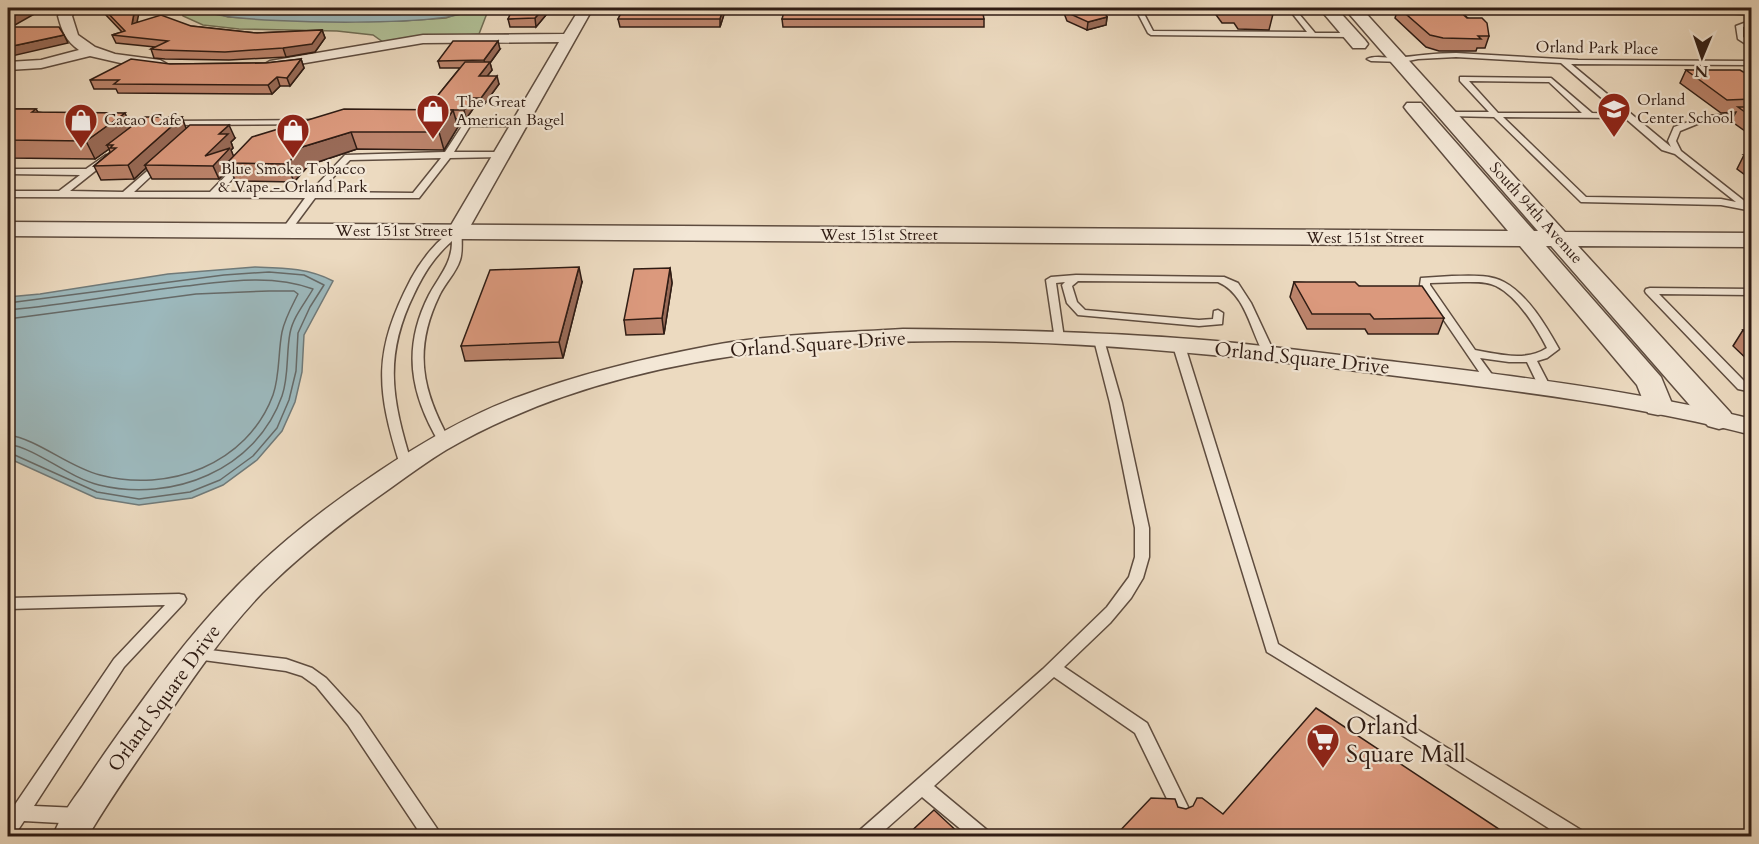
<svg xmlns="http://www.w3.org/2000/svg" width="1759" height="844" font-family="Cardo,serif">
	<rect width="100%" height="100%" fill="#ecdac0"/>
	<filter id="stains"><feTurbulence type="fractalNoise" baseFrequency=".00333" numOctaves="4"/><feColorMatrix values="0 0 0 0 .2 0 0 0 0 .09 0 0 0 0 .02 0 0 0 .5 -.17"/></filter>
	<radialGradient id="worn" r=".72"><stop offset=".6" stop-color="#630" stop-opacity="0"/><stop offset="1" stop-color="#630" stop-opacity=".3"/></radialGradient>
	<path fill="#b1c198" stroke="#706e56" stroke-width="1.5" d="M 180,8 L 199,8 L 228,17 L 283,20 L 402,21 L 446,18 L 476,8 L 489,8 L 479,34 L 383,42 L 373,35 L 337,31 L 239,29 L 203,25 L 183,16 Z"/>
	<g fill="#9cb8bc" stroke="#707a79" stroke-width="1.5">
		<path d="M 199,8 L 476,8 C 451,28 263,23 225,16 C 216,15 207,12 199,8 Z"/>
		<path d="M 255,267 C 283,268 308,268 333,281 L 304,335 L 302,372 L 295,402 L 282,431 L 257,460 L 223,485 L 192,498 L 139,505 L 96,498 L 8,458 L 8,297 L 40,294 L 168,274 Z"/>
	</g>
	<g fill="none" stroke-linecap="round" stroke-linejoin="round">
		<g stroke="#666a68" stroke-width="1.5">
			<path d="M 214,8 C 252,17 290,14 329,14 C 374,14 418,17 462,8"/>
			<path d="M 8,303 L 224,275 L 269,272 L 304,275 L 324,285 L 310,307 L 298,333 L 296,371 L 289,400 L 277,428 L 253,456 L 220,480 L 190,492 L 139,499 L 97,492 L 8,452"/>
			<path d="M 8,310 C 68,305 126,293 186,286 C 228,281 273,274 313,289 C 305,303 293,317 290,333 C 286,354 289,376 282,396 C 256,470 172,503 99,485 C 67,477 38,449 8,444"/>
			<path d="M 8,319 L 196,294 L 269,291 L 294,291 L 298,294 C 292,306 285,318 282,332 C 278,352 280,375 273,395 C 247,465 168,493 100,475 C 68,467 38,439 8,435"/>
		</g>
		<defs>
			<g id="service">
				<path d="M 1135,8 L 1141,8 L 1153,31 L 1307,32 L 1288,8 L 1294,8 L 1315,33 L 1351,33 L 1354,35 L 1351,37 L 1151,35 L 1148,33 Z"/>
				<path d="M 1752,20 L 1752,24 L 1743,27 L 1743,37 L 1752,42 L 1752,48 L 1738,39 L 1736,26 Z"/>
				<path d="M 1456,53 L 1578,60 L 1752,61 L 1752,65 L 1571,64 L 1671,147 L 1668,141 L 1674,127 L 1706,116 L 1752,113 L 1752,117 L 1707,120 L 1680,131 L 1676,141 L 1681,151 L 1752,207 L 1747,210 L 1721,205 L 1581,202 L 1494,117 L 1447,116 L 1443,114 L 1447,112 L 1489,112 L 1460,81 L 1460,77 L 1463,77 L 1551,78 L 1592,113 L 1620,114 L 1561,63 L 1456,57 L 1418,59 L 1403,62 L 1371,61 L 1367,59 C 1375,55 1386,58 1395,58 C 1416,56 1436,53 1456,53 ZM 1469,81 L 1549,82 L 1582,113 L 1498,113 ZM 1503,117 L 1625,118 L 1662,150 L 1675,154 L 1736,202 L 1721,199 L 1586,197 Z"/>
				<path d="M 325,120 L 326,122 L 322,124 L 168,125 L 164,123 L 168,121 Z"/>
				<path d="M 438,121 L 518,122 L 522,124 L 518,126 L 470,126 L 454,152 L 500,152 L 503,153 L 503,157 L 450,158 L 419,198 L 315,198 L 289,233 L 286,234 L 281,231 L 305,198 L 8,197 L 8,191 L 59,191 L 80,175 L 8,174 L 8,169 L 86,169 L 106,155 L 109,156 L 109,160 L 70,191 L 123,192 L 161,159 L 164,160 L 164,164 L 134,192 L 210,192 L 240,161 L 246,161 L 246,165 L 220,192 L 310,192 L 345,155 L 445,152 L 462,126 L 441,125 L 438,125 ZM 441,158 L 413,193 L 319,192 L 350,160 Z"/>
				<path d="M 457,229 L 462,232 C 461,241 463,251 460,260 C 456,273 445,283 439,296 C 413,350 422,391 450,441 L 448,444 L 440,444 C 410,394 402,348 429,295 C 439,276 452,264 452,241 C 434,257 424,273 414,294 C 383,357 392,400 412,465 L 406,469 L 400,465 C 376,388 373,352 411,279 C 420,262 439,236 457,229 Z"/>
				<path d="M 1076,275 L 1224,277 L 1238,283 L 1251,303 L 1274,352 L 1272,354 L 1264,354 C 1250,330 1246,294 1218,282 L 1078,281 L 1072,286 L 1077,302 L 1085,310 L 1199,320 L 1213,319 L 1214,311 L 1218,310 L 1223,313 L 1222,324 L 1199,326 L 1078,315 L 1067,303 L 1062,285 L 1065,282 L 1056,283 L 1064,338 L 1059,341 L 1055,340 L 1046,280 L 1051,277 Z"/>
				<path d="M 1452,276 C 1469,276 1489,274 1504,282 C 1528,295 1546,326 1559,349 L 1547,358 L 1537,361 L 1551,388 L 1549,391 L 1541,391 L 1527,362 L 1509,362 L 1480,358 L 1496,380 L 1490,384 L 1486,382 L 1420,285 L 1421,278 ZM 1463,282 C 1474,282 1487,281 1496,286 C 1518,297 1536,327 1547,348 C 1526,362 1498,354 1475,350 L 1430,285 L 1430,283 Z"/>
				<path d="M 1650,288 L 1752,289 L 1752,295 L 1659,294 L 1746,383 L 1752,385 L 1752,392 L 1738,389 L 1646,293 L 1645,291 L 1646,289 Z"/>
				<path d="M 1099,337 L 1104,340 L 1122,403 L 1149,528 L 1149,557 L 1143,578 L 1131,598 L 1110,623 L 1064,667 L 1147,723 L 1188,807 L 1189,815 L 1186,821 L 1180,823 L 1174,821 L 1171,807 L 1135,733 L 1054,677 L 934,786 L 987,830 L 989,836 L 969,836 L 922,797 L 878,836 L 858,836 L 860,830 L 1043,669 L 1107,607 L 1129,577 L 1135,557 L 1135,528 L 1110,403 L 1094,340 Z"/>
				<path d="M 1179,343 L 1185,346 L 1278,644 L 1581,830 L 1583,836 L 1561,836 L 1381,722 L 1267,652 L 1173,346 Z"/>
				<path d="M 179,594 L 184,595 L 186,599 L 184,603 L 124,667 L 34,806 L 79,808 L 85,810 L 88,816 L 85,822 L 79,824 L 24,821 L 14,836 L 8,836 L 8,816 L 11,807 L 14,806 L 114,659 L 165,605 L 8,609 L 8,598 Z"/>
				<path d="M 193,648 L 286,659 L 312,668 L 326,678 L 360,715 L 438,830 L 440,836 L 422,836 L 348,725 L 316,686 L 302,676 L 286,671 L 188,658 L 185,654 L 188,650 Z"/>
			</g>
			<g id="minor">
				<path d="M 65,8 L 77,8 L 72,16 L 78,35 L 95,47 L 115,54 L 160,60 L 167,64 L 160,68 L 138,67 L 90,56 L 41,68 L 8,70 L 8,62 L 41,60 L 79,50 C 66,41 62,31 58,16 Z"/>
				<path d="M 580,8 L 593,8 L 467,232 L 464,236 L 450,236 L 447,232 L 559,42 L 423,43 L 270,69 L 263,65 L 270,61 L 423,35 L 564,34 Z"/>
				<path d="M 903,329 C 1008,330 1112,332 1216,341 C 1277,347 1337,355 1397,362 C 1516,376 1635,391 1752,419 L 1752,435 C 1627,403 1500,389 1373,373 C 1087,338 706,299 446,450 C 428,461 410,474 392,487 C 346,519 302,553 262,593 C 223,634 191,680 160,727 C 135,763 110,799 88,836 L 53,836 C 59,819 71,802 82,787 C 102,756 124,726 145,697 C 215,599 279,538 378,472 C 423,442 470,414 521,396 C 582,373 646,358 709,346 C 773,334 839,333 903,329 Z"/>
			</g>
			<g id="tertiary">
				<path d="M 1319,8 L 1336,8 L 1365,40 L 1368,44 L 1365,48 L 1353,48 Z"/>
				<path d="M 1344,8 L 1361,8 L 1565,232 L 1752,233 L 1752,247 L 1578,246 L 1730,412 L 1734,419 L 1730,426 L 1719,429 L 1708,426 L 1551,246 L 1546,246 L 1661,377 L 1673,406 L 1668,413 L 1658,415 L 1648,413 L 1637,385 L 1520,246 L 8,236 L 8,222 L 1508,231 L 1407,111 L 1404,107 L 1407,103 L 1421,103 L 1534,231 L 1538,231 Z"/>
			</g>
		</defs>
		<use href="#service" stroke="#5e4c3f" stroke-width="3"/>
		<use href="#minor" stroke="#5e4c3f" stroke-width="3"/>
		<use href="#tertiary" stroke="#5e4c3f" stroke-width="3"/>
		<use href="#service" fill="#f3e7d6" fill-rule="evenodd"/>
		<use href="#minor" fill="#f3e7d6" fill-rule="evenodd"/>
		<use href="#tertiary" fill="#f3e7d6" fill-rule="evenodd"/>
	</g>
	<g fill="#bc846c" stroke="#2f1c14" stroke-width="1.5">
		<path d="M 103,8 L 137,22 L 191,26 L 257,33 L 322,30 L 325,38 L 315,52 L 286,57 L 229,60 L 165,59 L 154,58 L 151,49 L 155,47 L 116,43 L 112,35 L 122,32 L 106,15 Z"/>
		<path d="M 624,8 L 726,8 L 720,27 L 620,27 L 618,19 Z"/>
		<path d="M 1062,8 L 1103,8 L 1107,17 L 1106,25 L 1087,30 L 1067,21 Z"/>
		<path d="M 1211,8 L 1268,8 L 1273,14 L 1269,30 L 1238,29 L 1234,23 L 1222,23 Z"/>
		<path d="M 1398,8 L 1456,8 L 1489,36 L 1485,48 L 1477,48 L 1476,51 L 1439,51 L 1426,47 L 1395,18 Z"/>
		<path d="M 1697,8 L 1752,8 L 1752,15 L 1727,14 Z"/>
		<path d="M 546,15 L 536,27 L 510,27 L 508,19 Z"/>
		<path d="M 782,19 L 984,19 L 984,27 L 783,27 Z"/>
		<path d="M 500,49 L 490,63 L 492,70 L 487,76 L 499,84 L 483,106 L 475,106 L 466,119 L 456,119 L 458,127 L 444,150 L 357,149 L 309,165 L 294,182 L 240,181 L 239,180 L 235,180 L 230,168 L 219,179 L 152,179 L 146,168 L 134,179 L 101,180 L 94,166 L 110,152 L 109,149 L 95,159 L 8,158 L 8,109 L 36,109 L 38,112 L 131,127 L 186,128 L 235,138 L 231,142 L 233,148 L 231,150 L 233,156 L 426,110 L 460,68 L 440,68 L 438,61 Z"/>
		<path d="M 301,59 L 304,68 L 290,86 L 280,86 L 272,94 L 118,93 L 116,89 L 94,89 L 90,80 L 170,64 L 266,63 Z"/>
		<path d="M 1686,70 L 1752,77 L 1752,136 L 1731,121 L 1736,112 L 1721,113 L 1680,83 Z"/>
		<path d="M 1744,155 L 1752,155 L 1752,180 L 1737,169 Z"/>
		<path d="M 670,268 L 672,283 L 664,334 L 626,335 L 624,320 Z"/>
		<path d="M 582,282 L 563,358 L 465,361 L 461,346 Z"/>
		<path d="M 1294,282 L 1359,286 L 1444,318 L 1438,334 L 1368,334 L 1365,329 L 1307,329 L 1290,297 Z"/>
		<path d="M 1743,330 L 1752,330 L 1752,364 L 1733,346 Z"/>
	</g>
	<g fill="#996b58" stroke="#2f1c14" stroke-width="1.5">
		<path d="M 27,8 L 45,8 L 8,29 L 8,19 Z"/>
		<path d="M 135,8 L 140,8 L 135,32 L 132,24 Z"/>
		<path d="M 544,8 L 548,8 L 546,15 L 536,27 L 535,18 Z"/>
		<path d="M 723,8 L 726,8 L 720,27 L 720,19 Z"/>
		<path d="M 1107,17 L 1106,25 L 1087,30 L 1088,22 Z"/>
		<path d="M 322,30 L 325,38 L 315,52 L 286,57 L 283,48 Z"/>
		<path d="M 64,35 L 68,43 L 12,56 L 8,47 Z"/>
		<path d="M 498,41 L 500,49 L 490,63 L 492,70 L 481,84 L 479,76 L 486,67 L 484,60 Z"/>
		<path d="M 301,59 L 304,68 L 290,86 L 287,78 Z"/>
		<path d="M 497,76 L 499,84 L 483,106 L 481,98 Z"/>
		<path d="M 277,77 L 280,86 L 272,94 L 268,85 Z"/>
		<path d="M 473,98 L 475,106 L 466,119 L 464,110 Z"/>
		<path d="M 453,110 L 458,127 L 444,150 L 439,132 Z"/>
		<path d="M 125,113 L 133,130 L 107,145 L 109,149 L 95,159 L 86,141 Z"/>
		<path d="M 182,117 L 187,131 L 145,165 L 146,168 L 134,179 L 128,165 Z"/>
		<path d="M 229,125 L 235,138 L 231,142 L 233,148 L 231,150 L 236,162 L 228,162 L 230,168 L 219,179 L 213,166 L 205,156 L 219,134 Z"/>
		<path d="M 351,132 L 357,149 L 309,165 L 294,182 L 287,164 L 302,147 Z"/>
		<path d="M 579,267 L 582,282 L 563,358 L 559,342 Z"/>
		<path d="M 670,268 L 672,283 L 664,334 L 662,318 Z"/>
	</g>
	<g fill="#db997d" stroke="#2f1c14" stroke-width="1.5">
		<path d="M 8,8 L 27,8 L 8,19 Z"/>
		<path d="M 103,8 L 135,8 L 132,24 L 161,15 L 191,26 L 257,33 L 322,30 L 312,44 L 283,48 L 225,52 L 162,50 L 151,49 L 168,41 L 112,35 L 125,31 Z"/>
		<path d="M 513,8 L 544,8 L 535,18 L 508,19 Z"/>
		<path d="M 624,8 L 723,8 L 720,19 L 618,19 Z"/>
		<path d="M 785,8 L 982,8 L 984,19 L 782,19 Z"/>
		<path d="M 1066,8 L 1103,8 L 1107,17 L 1088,22 L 1068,13 Z"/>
		<path d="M 1224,8 L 1268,8 L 1273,14 L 1241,14 L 1237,8 Z"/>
		<path d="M 1399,8 L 1456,8 L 1467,18 L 1482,18 L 1487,23 L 1489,36 L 1478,36 L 1481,39 L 1443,38 L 1430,35 Z"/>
		<path d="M 8,27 L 59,27 L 64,35 L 8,47 Z"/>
		<path d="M 453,41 L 498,41 L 484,60 L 438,61 Z"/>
		<path d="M 131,59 L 170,64 L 266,63 L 301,59 L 287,78 L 277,77 L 268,85 L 114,84 L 119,80 L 90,80 Z"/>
		<path d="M 465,62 L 490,62 L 479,76 L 497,76 L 481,98 L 473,98 L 464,110 L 426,110 Z"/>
		<path d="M 1686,70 L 1740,70 L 1752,77 L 1752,99 L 1727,100 Z"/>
		<path d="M 1738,107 L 1752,107 L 1752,117 Z"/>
		<path d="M 8,109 L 36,109 L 32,112 L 125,113 L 86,141 L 8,140 Z"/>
		<path d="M 344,109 L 453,110 L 439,132 L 351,132 L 302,147 L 287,164 L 232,163 L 234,162 L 228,162 L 252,137 Z"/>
		<path d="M 144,117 L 182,117 L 128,165 L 94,166 L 116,148 L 110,148 L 113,145 L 107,145 Z"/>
		<path d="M 190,125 L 229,125 L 219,134 L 228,134 L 205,156 L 230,148 L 213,166 L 145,165 Z"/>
		<path d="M 1744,155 L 1752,155 L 1752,160 Z"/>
		<path d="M 579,267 L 559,342 L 461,346 L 490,270 Z"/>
		<path d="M 670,268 L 662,318 L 624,320 L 634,269 Z"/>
		<path d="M 1294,282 L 1355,282 L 1359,286 L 1422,286 L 1444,318 L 1374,319 L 1370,314 L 1312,314 Z"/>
		<path d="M 1743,330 L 1752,330 L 1752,339 Z"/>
		<path d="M 1316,708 L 1511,837 L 1114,837 L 1151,798 L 1175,799 L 1178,807 L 1186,809 L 1193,806 L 1197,798 L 1202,798 L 1223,814 Z"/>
		<path d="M 934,810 L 963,837 L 905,837 Z"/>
	</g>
	<defs>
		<symbol id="school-pin" viewBox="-11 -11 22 30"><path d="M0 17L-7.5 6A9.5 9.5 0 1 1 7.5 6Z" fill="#8f2418" stroke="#f3e7d6"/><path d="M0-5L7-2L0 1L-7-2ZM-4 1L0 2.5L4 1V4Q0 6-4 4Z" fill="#fff"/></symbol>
		<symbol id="shop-pin" viewBox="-11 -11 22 30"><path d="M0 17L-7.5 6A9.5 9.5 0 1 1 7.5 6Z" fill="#8f2418" stroke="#f3e7d6"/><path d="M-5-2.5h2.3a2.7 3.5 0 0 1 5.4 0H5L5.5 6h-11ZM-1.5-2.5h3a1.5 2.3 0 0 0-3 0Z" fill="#fff"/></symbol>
		<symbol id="supermarket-pin" viewBox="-11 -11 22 30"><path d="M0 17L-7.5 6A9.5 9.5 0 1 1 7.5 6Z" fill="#8f2418" stroke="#f3e7d6"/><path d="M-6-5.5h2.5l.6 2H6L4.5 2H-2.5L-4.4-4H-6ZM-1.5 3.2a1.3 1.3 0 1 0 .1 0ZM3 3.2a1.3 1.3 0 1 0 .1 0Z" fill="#fff"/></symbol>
	</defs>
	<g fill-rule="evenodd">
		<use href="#school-pin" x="1595" y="90" width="38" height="52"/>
		<use href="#shop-pin" x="414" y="92" width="38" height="52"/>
		<use href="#shop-pin" x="62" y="101" width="38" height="52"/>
		<use href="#shop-pin" x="274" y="111" width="38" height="52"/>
		<use href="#supermarket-pin" x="1304" y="721" width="38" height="52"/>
	</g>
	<g text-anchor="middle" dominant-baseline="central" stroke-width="4.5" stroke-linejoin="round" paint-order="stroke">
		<g font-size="16" fill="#2f1c14" stroke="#f3e7d6">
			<text transform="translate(1597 48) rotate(1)">Orland Park Place</text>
			<text transform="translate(1536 213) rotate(48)">South 94th Avenue</text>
			<text x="394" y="231">West 151st Street</text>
			<text x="879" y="235">West 151st Street</text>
			<text x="1365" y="238">West 151st Street</text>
		</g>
		<g font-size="16" fill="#2f1c14" stroke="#f3e7d6" text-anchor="start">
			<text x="1637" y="100">Orland<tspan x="1637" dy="18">Center School</tspan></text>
			<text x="456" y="102">The Great<tspan x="456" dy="18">American Bagel</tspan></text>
			<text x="104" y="120">Cacao Cafe</text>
			<text x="293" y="169" text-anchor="middle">Blue Smoke Tobacco<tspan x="293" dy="18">&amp; Vape - Orland Park</tspan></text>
		</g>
		<g font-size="20" fill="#2f1c14" stroke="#f3e7d6">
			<text transform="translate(818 344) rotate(-4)">Orland Square Drive</text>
			<text transform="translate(1302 358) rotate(6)">Orland Square Drive</text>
			<text transform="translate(164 698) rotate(-54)">Orland Square Drive</text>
		</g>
		<g font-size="24" fill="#2f1c14" stroke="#f3e7d6" text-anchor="start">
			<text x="1346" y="726">Orland<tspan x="1346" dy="28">Square Mall</tspan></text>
		</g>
	</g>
	<rect width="1759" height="844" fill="none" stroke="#ecdac0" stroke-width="30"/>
	<rect x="9" y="9" width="1741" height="826" fill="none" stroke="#2f1c14" stroke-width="3"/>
	<rect x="15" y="15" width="1729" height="814" fill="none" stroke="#2f1c14" stroke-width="1.5"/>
	<g transform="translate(1702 57) rotate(182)" stroke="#f3e7d6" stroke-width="4.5" paint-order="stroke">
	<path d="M0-4.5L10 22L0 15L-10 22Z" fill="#2f1c14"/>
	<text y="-9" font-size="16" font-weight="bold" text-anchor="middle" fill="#2f1c14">N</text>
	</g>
	<rect width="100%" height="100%" filter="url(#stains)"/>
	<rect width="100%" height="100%" fill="url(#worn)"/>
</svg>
